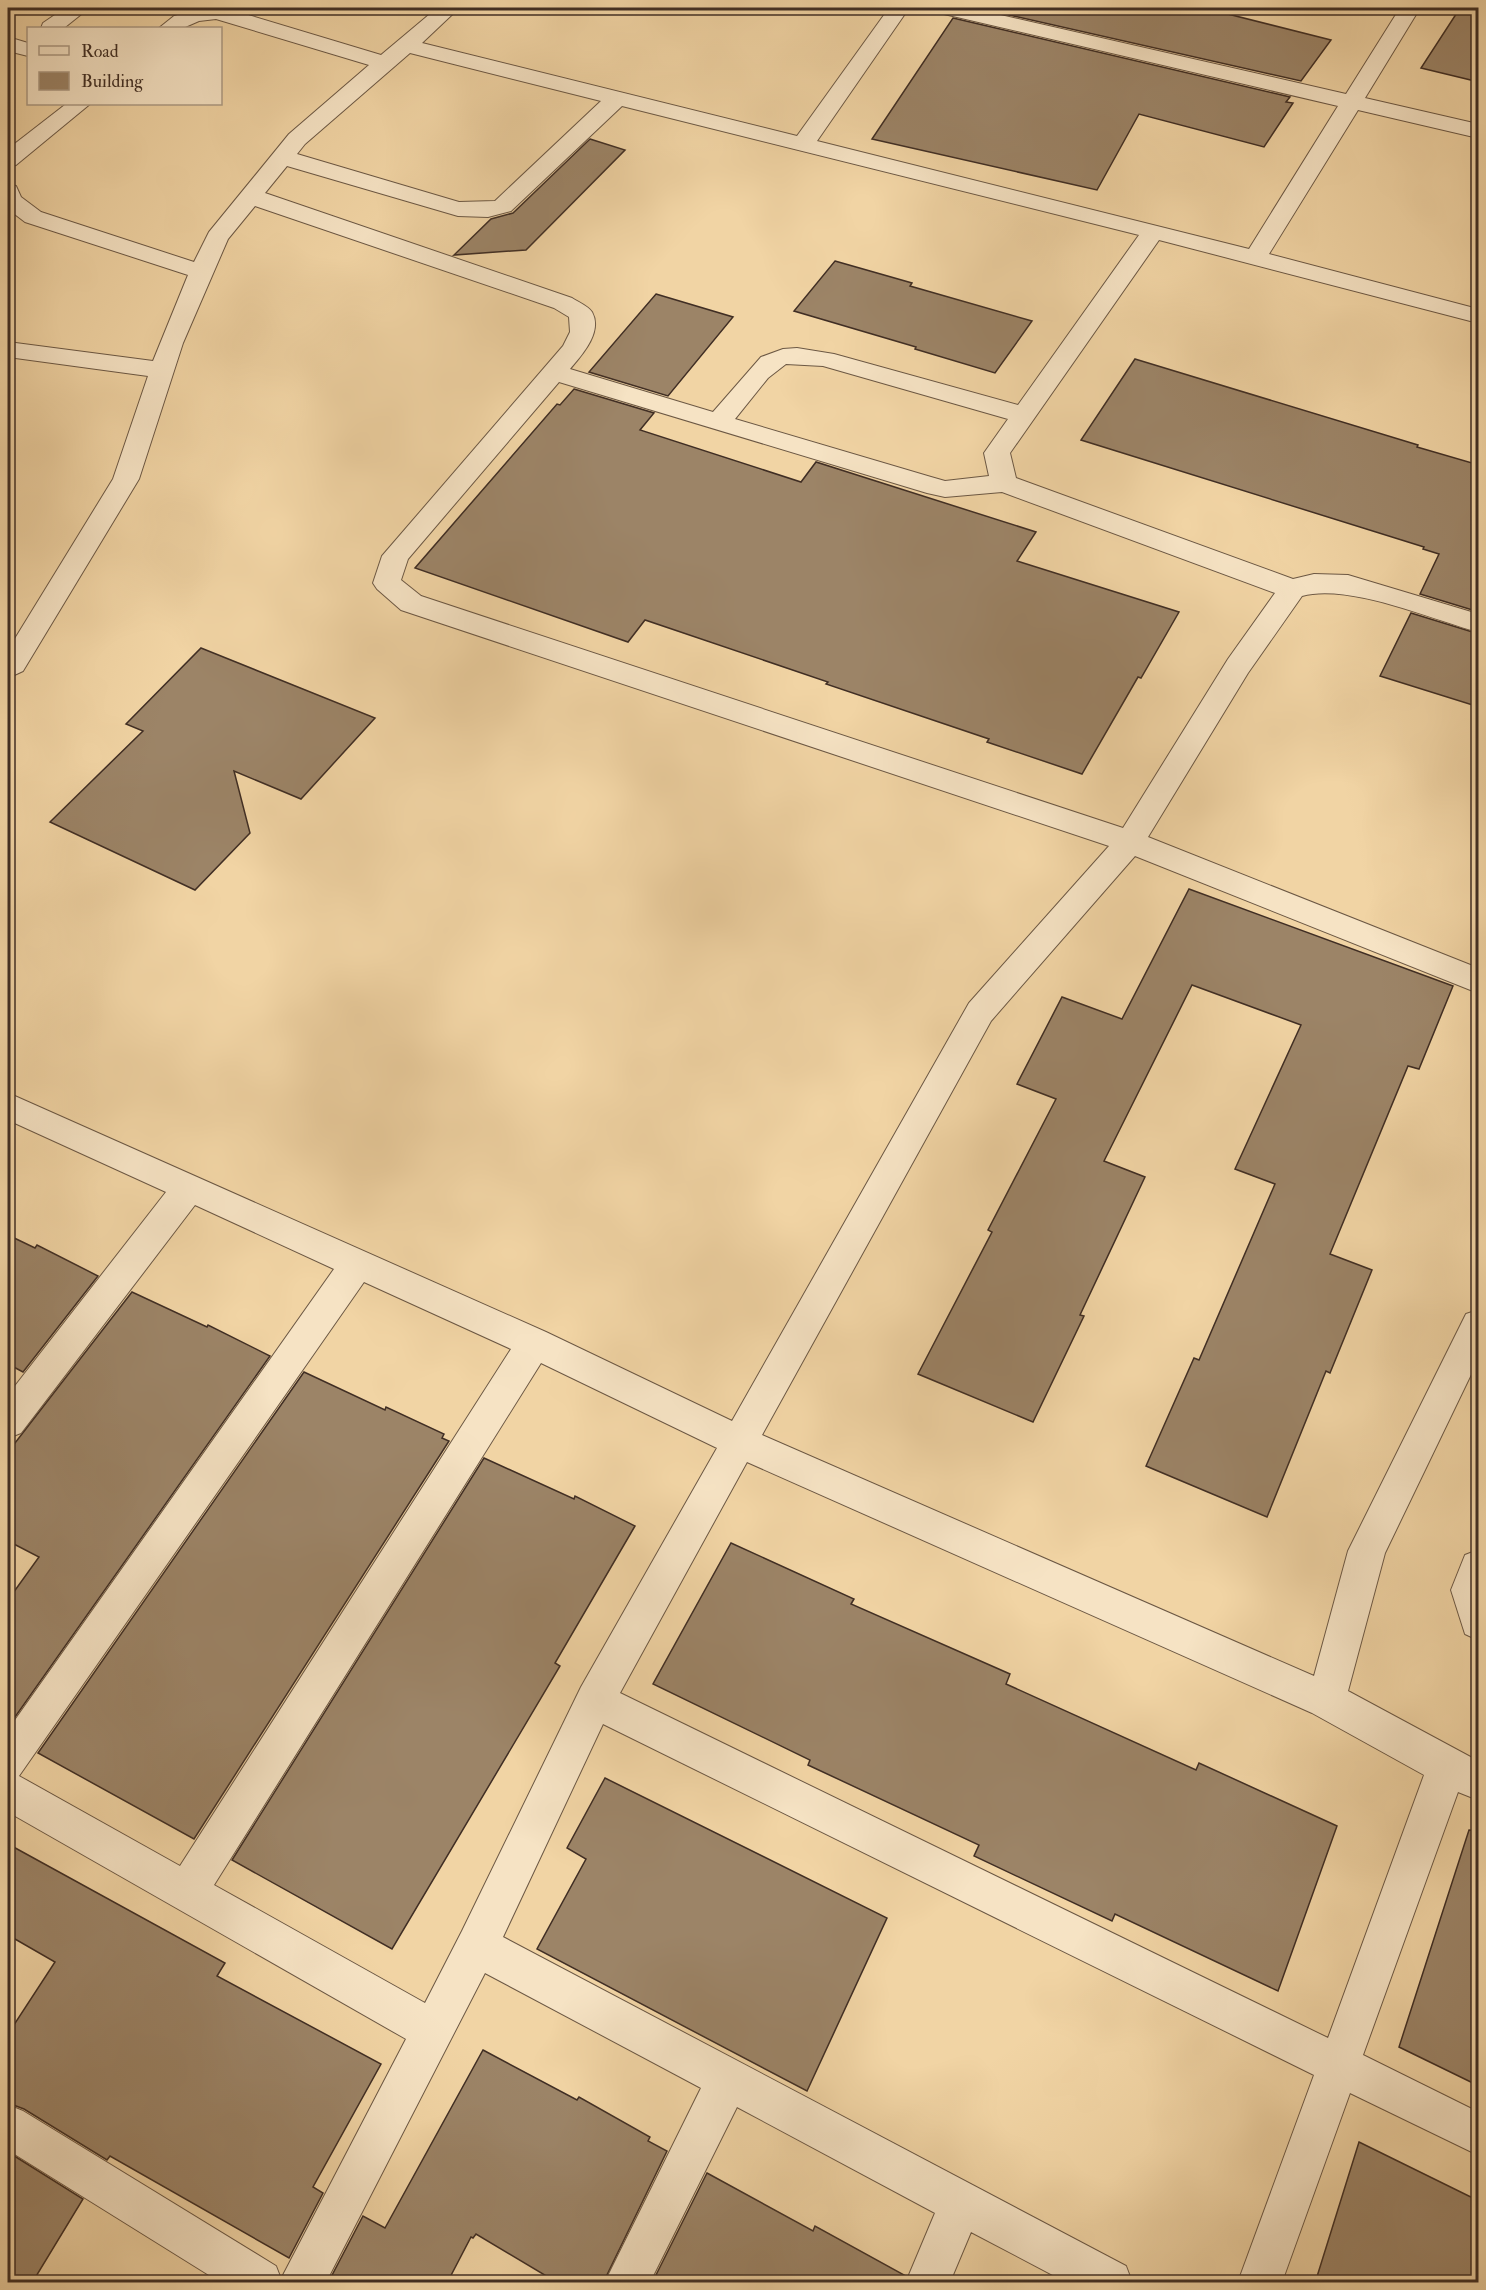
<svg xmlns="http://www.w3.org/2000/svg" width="1486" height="2290" font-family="'IM FELL Double Pica',serif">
	<rect width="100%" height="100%" fill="#f1d4a4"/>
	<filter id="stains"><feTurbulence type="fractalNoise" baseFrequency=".00333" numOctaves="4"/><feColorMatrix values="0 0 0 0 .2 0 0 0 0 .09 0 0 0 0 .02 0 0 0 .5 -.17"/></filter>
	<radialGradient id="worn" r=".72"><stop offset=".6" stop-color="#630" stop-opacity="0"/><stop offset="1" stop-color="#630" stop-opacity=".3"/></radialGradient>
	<g fill="#9c8467" stroke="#402e24" stroke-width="1.5">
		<path d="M 978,8 L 1204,8 L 1331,40 L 1301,81 Z"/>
		<path d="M 1460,8 L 1479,8 L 1479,82 L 1421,68 Z"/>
		<path d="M 953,18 L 1290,97 L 1286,102 L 1293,103 L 1264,147 L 1139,114 L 1097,190 L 872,139 Z"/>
		<path d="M 590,139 L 625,150 L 526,250 L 454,255 L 491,219 L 513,213 Z"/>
		<path d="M 835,261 L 912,283 L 910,286 L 1032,321 L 995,373 L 915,349 L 916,347 L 794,311 Z"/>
		<path d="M 656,294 L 733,317 L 668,396 L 589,372 Z"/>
		<path d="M 1135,359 L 1418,445 L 1417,447 L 1479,465 L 1479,612 L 1420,594 L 1439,554 L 1423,549 L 1424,547 L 1081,440 Z"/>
		<path d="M 574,389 L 654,413 L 640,430 L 801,482 L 816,462 L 1036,532 L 1017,561 L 1179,612 L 1141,678 L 1138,677 L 1082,774 L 987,742 L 989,739 L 826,684 L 828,682 L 645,620 L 628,642 L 415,568 L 557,404 L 560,405 Z"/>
		<path d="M 1411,613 L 1479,634 L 1479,707 L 1380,676 Z"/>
		<path d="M 201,648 L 375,718 L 301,799 L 234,771 L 250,833 L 195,890 L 50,822 L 143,731 L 126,724 Z"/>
		<path d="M 1189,889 L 1453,986 L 1419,1069 L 1408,1066 L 1330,1254 L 1372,1270 L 1330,1373 L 1326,1371 L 1267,1517 L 1146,1466 L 1194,1358 L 1199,1360 L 1275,1184 L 1235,1169 L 1301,1025 L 1192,985 L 1104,1161 L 1145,1177 L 1080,1315 L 1084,1316 L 1033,1422 L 918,1374 L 992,1232 L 988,1230 L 1056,1099 L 1017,1084 L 1062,997 L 1122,1019 Z"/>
		<path d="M 8,1235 L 35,1248 L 37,1245 L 98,1276 L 23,1372 L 8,1364 Z"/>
		<path d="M 132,1292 L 207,1327 L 208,1325 L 270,1356 L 8,1727 L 8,1600 L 39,1557 L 8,1541 L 8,1452 Z"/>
		<path d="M 304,1372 L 385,1410 L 386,1407 L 444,1434 L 442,1438 L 449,1441 L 194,1839 L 38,1753 Z"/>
		<path d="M 484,1458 L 574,1499 L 575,1496 L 635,1526 L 555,1663 L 560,1666 L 392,1949 L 232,1860 Z"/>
		<path d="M 731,1543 L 854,1599 L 851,1604 L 1010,1674 L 1006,1684 L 1196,1770 L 1199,1763 L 1337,1826 L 1278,1991 L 1115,1914 L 1112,1921 L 974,1856 L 979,1845 L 808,1765 L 810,1760 L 653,1684 Z"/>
		<path d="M 605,1778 L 887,1918 L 807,2091 L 537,1949 L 586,1859 L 567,1848 Z"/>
		<path d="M 1469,1830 L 1479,1831 L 1479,2086 L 1399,2047 Z"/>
		<path d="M 8,1844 L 225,1963 L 217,1976 L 381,2064 L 313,2187 L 323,2193 L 289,2258 L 110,2156 L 107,2160 L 24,2109 L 8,2103 L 8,2034 L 55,1962 L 8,1935 Z"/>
		<path d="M 483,2050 L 577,2100 L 579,2097 L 650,2137 L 648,2141 L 667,2151 L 603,2283 L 558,2283 L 476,2234 L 473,2238 L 471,2237 L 447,2283 L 329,2281 L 363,2216 L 385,2228 Z"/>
		<path d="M 1359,2142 L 1479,2201 L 1479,2283 L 1315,2283 Z"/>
		<path d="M 8,2152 L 83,2199 L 32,2283 L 8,2283 Z"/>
		<path d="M 707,2173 L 813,2231 L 815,2226 L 906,2276 L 904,2283 L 652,2283 Z"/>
	</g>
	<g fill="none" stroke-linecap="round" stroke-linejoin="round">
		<defs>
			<g id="street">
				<path d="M 65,8 L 89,8 L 64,28 L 41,28 L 43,23 Z"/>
				<path d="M 202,8 L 225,8 L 381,55 L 437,8 L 459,8 L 422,43 L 797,136 L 889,8 L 909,8 L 817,141 L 1249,249 L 1338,106 L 944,14 L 936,13 L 934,8 L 970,8 L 1346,94 L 1400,8 L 1420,8 L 1365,98 L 1478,124 L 1478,138 L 1358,110 L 1269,254 L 1478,309 L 1478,323 L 1159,240 L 1010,453 L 1016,478 L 1293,579 L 1314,574 L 1348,575 L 1478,614 L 1478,632 C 1431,619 1348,583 1302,596 L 1248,673 L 1148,837 L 1478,968 L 1478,993 L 1135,856 L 991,1021 L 762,1435 L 1314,1676 L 1348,1551 L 1466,1314 L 1478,1310 L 1478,1360 L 1385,1553 L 1348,1691 L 1478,1761 L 1478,1800 L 1458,1792 L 1363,2055 L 1478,2112 L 1478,2155 L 1350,2093 L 1282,2282 L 1238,2282 L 1314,2075 L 603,1724 L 503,1937 L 1126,2266 L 1132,2282 L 1066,2282 L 971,2232 L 950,2282 L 906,2282 L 935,2213 L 737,2107 L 650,2282 L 605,2282 L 701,2088 L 485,1973 L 326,2282 L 220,2282 L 8,2150 L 8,2105 L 23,2111 L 276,2266 L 281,2279 L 406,2039 L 8,1812 L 8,1730 L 334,1269 L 195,1205 L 21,1433 L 8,1438 L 8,1395 L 166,1192 L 8,1120 L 8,1093 L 546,1332 L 732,1421 L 969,1003 L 1109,846 L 401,610 L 377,589 L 373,583 L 382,556 L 563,346 L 570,332 L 569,317 L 554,308 L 255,206 L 228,239 L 183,343 L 139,479 L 23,671 L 8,678 L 8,650 L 113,479 L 148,376 L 8,357 L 8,342 L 153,361 L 188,275 L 25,222 L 8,209 L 8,184 L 16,186 L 21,197 L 41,212 L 194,262 L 209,232 L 289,134 L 369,65 L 216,19 L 199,21 L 183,28 L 159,28 L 174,16 ZM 410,53 L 601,101 L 495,201 L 459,202 L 297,154 L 305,144 ZM 622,106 L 1139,235 L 1018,405 L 834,354 L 797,348 L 783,349 L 761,357 L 713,412 L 570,369 C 582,355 603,332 592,312 C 588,306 578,302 572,298 L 265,193 L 287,166 L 458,216 L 488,217 L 511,211 ZM 786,364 L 823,366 L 1008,419 L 984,453 L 989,476 L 945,481 L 931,477 L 735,419 L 768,378 ZM 559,382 L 927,493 L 945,497 L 1002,492 L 1275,593 L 1228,659 L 1123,828 L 421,596 L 401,580 L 408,559 ZM 364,1282 L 511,1349 L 180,1866 L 19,1776 ZM 541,1363 L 717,1448 L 581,1687 L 462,1931 L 425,2003 L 214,1885 ZM 747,1462 L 1312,1713 L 1424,1775 L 1328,2038 L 620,1693 Z"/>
				<path d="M 8,37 L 28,43 L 28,56 L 8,51 Z"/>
				<path d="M 66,104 L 90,104 L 16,165 L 8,167 L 8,149 Z"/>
				<path d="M 1478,1550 L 1478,1640 L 1465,1634 L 1451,1590 L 1465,1555 Z"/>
			</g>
		</defs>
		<use href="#street" stroke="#6c5844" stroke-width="2"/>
		<use href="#street" fill="#f6e3c4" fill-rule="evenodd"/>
	</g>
	<rect width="1486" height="2290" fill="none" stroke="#f1d4a4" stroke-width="30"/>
	<rect x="9" y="9" width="1468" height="2272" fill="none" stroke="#402e24" stroke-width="3"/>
	<rect x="15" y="15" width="1456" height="2260" fill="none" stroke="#402e24" stroke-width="1.5"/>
	<rect x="27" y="27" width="195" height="78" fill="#f6e3c4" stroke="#ad9b84" stroke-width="1.5"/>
	<rect x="39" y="46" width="30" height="9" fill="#f6e3c4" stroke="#ad9b84" stroke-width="1.5"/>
	<text x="81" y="57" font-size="18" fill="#402e24">Road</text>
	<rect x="39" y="72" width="30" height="18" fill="#9c8467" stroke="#ad9b84" stroke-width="1.5"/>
	<text x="81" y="87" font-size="18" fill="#402e24">Building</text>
	<rect width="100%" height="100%" filter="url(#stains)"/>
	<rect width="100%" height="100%" fill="url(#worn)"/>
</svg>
